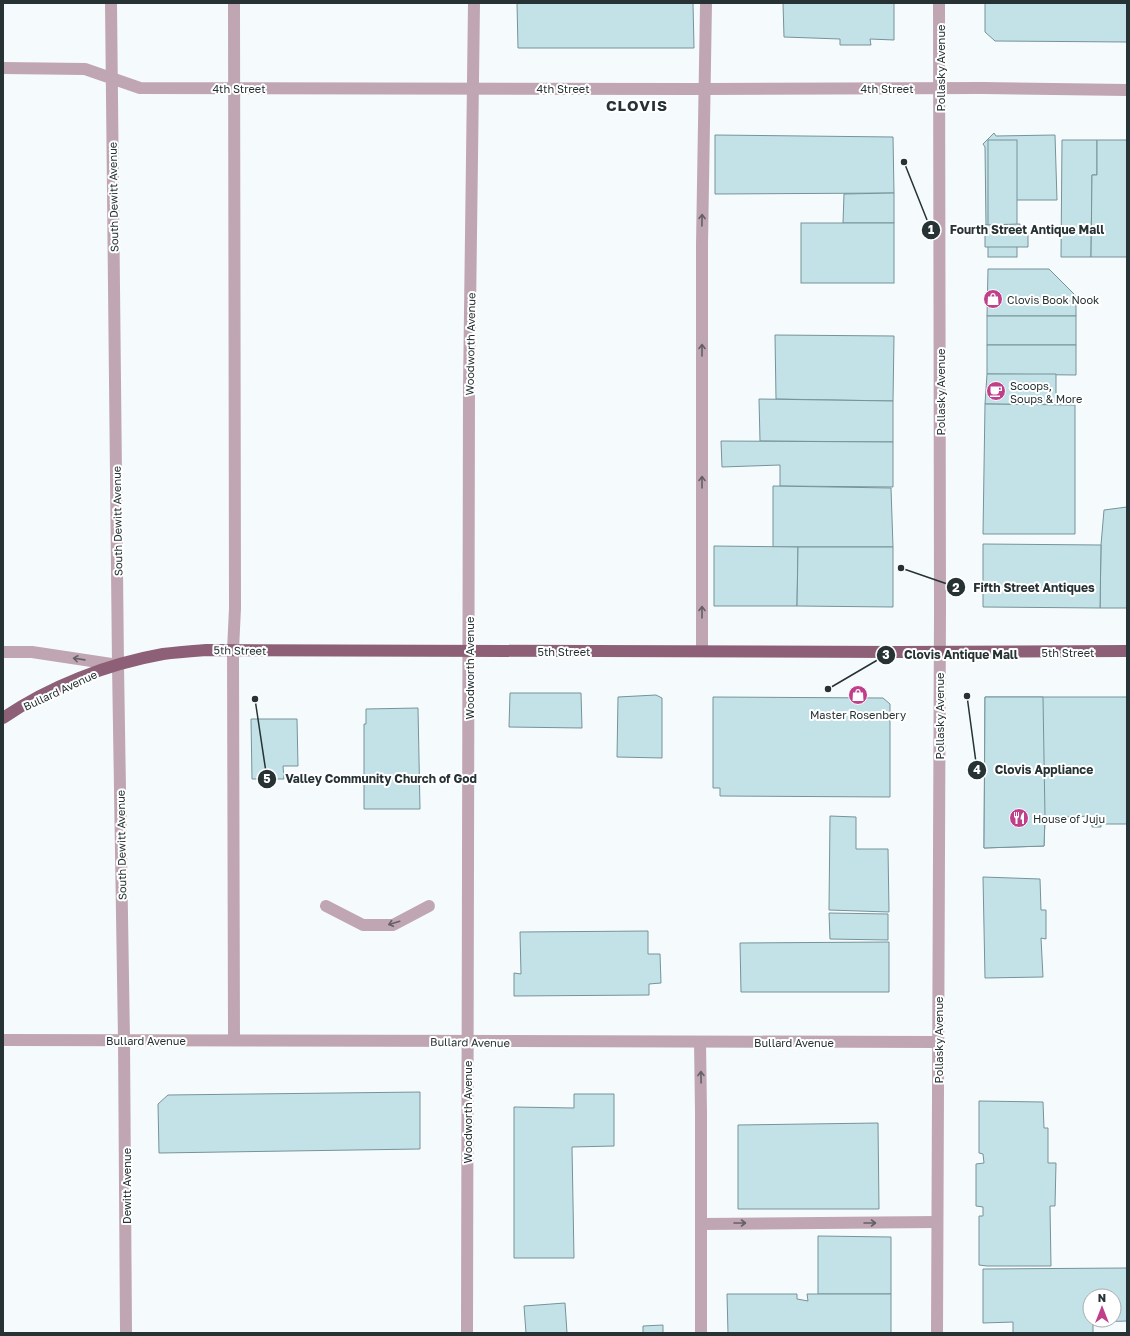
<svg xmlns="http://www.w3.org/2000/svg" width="1130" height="1336" font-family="'Golos Text',sans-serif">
	<rect width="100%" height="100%" fill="#f5fbfd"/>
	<g fill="#c3e2e8" stroke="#769399" fill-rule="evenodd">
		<path d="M 517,3 L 693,3 L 694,48 L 518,48 Z"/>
		<path d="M 783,3 L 894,3 L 894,40 L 870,39 L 871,45 L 840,45 L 840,39 L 784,37 Z"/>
		<path d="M 985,3 L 1127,3 L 1127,42 L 995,41 L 985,32 Z"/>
		<path d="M 994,133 L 996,136 L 1055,135 L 1057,200 L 1015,200 L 1015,224 L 986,225 L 985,147 L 983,144 Z"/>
		<path d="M 715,135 L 893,137 L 894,193 L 715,194 Z"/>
		<rect x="988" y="140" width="29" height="117"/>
		<path d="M 1062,140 L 1097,140 L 1097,175 L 1092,175 L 1091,257 L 1061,257 Z"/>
		<path d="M 1097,140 L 1127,140 L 1127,257 L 1091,257 L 1092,175 L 1097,175 Z"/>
		<path d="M 894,193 L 894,223 L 843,223 L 844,194 Z"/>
		<rect x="801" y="223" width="93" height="60"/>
		<path d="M 1020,224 L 1019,232 L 1028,232 L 1028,247 L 985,247 L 985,225 Z"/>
		<path d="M 988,269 L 1049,269 L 1076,296 L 1076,316 L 987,316 Z"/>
		<rect x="987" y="316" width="89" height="29"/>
		<path d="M 775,335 L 894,336 L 893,401 L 776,399 Z"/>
		<path d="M 987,345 L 1076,345 L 1076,375 L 987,374 Z"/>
		<path d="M 987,374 L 1056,374 L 1056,405 L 985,404 Z"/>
		<path d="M 759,399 L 893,401 L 893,442 L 760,441 Z"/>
		<path d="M 985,404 L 1075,405 L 1075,534 L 983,534 Z"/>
		<path d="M 721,441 L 893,442 L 893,487 L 780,486 L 780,465 L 722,467 Z"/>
		<path d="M 773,486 L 891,488 L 893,547 L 773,547 Z"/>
		<path d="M 1127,507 L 1127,608 L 1100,608 L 1101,545 L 1104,510 Z"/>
		<path d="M 983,544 L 1101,545 L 1100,608 L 983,607 Z"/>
		<path d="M 714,546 L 798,547 L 797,606 L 714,606 Z"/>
		<path d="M 798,547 L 893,547 L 893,607 L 797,606 Z"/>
		<path d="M 510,693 L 581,693 L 582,728 L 509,727 Z"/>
		<path d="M 656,695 L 662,698 L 662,758 L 617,757 L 618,697 Z"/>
		<path d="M 713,697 L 883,698 L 890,704 L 890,797 L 720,796 L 720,788 L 713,788 Z"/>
		<path d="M 985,697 L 1127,697 L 1127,824 L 1101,824 L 1101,827 L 1092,827 L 1091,816 L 1045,818 L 1044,846 L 984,848 Z"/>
		<path d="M 985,697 L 1043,697 L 1045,818 L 1044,846 L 984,848 Z"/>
		<path d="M 418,708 L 420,809 L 364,809 L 364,724 L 366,724 L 366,709 Z"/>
		<path d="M 251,719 L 297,719 L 298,766 L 283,766 L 284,779 L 252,779 Z"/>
		<path d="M 830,816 L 856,817 L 856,849 L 888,849 L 889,912 L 829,910 Z"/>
		<path d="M 983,877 L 1040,879 L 1041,910 L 1046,910 L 1046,939 L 1041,938 L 1043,977 L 985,978 Z"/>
		<path d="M 829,913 L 888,914 L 888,940 L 830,939 Z"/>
		<path d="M 648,931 L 648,954 L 660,954 L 661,983 L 649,984 L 649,995 L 514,996 L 514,973 L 521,974 L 520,932 Z"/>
		<path d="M 889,942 L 889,992 L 741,992 L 740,943 Z"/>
		<path d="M 420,1092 L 420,1149 L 159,1153 L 158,1104 L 168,1095 Z"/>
		<path d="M 574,1094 L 614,1094 L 614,1146 L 572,1147 L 574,1258 L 514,1258 L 514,1107 L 574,1108 Z"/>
		<path d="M 979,1101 L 1043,1102 L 1044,1128 L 1048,1128 L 1048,1163 L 1056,1163 L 1055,1206 L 1050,1206 L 1051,1266 L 987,1266 L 979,1265 L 979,1216 L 983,1216 L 983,1207 L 976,1206 L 976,1164 L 984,1163 L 983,1154 L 979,1153 Z"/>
		<path d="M 878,1123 L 879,1209 L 738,1209 L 738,1125 Z"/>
		<path d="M 818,1236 L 891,1237 L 891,1294 L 818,1294 Z"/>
		<path d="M 1127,1268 L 1127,1321 L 1093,1322 L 1093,1333 L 1013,1333 L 1013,1322 L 983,1323 L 983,1269 ZM 1090,1296 L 1114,1296 L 1114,1320 L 1090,1320 Z"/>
		<path d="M 727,1294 L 797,1294 L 797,1299 L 808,1301 L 807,1294 L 891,1294 L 891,1333 L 728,1333 Z"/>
		<path d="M 565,1303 L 567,1333 L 526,1333 L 524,1306 Z"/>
		<path d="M 663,1325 L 663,1333 L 643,1333 L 643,1326 Z"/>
	</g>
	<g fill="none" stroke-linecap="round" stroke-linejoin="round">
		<g stroke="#c0a6b2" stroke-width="12">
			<path d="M 111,3 L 118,665 L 124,1039 L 126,1333"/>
			<path d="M 234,3 L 235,608 L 233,650 L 234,1040"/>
			<path d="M 3,68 L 85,69 L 140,88 L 703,89 L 982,88 L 1127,90"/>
			<path d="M 702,651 L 702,244 L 706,3"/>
			<path d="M 3,652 L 32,652 L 118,665"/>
			<path d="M 326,906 L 363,925 L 393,925 L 429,906"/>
			<path d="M 3,1040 L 938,1042"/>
			<path d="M 700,1042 L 701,1112 L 701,1333"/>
			<path d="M 701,1224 L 937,1222"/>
			<path d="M 467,1333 L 469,389 L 474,3"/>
			<path d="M 937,1333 L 940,610 L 939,3"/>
		</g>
		<path stroke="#8d6077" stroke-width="12" d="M 3,718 C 50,686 107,664 163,654 C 177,652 192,651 206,650 L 898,652 L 1127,651"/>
	</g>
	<defs><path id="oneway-shaft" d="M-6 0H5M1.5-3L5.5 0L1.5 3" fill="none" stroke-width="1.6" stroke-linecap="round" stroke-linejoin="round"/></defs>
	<g stroke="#646066">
		<use href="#oneway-shaft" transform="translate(702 220) rotate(-89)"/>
		<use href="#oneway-shaft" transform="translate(702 350) rotate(-90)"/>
		<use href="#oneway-shaft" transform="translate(702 482) rotate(-90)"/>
		<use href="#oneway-shaft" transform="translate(702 612) rotate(-90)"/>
		<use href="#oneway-shaft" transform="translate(79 659) rotate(-172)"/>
		<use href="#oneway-shaft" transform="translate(394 923) rotate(163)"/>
		<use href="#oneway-shaft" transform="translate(701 1077) rotate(-91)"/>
		<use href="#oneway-shaft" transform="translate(740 1223)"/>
		<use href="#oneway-shaft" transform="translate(870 1223)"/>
	</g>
	<defs>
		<symbol id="shop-disc" viewBox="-11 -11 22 22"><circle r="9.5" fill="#bf3f8a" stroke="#fff"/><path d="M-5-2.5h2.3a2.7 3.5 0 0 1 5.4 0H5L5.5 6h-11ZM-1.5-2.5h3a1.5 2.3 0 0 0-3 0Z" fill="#fff"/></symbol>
		<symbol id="cafe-disc" viewBox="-11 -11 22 22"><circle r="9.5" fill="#bf3f8a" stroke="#fff"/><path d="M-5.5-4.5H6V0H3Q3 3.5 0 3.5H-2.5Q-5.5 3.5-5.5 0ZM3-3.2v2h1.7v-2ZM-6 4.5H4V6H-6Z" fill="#fff"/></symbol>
		<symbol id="restaurant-disc" viewBox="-11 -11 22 22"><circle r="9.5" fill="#bf3f8a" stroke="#fff"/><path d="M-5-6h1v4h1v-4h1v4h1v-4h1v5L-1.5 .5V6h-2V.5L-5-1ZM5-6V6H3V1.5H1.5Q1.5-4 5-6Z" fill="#fff"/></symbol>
	</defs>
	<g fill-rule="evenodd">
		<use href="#shop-disc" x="982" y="288" width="22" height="22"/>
		<use href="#cafe-disc" x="985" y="380" width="22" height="22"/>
		<use href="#shop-disc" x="847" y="684" width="22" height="22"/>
		<use href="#restaurant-disc" x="1008" y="807" width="22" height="22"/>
	</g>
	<g text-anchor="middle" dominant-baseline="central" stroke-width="4" stroke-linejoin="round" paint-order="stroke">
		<g font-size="11" fill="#263234" stroke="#fff">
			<text transform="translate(940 68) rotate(-90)">Pollasky Avenue</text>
			<text x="239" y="88">4th Street</text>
			<text x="563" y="88">4th Street</text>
			<text x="887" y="88">4th Street</text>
			<text transform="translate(113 197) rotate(-91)">South Dewitt Avenue</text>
			<text transform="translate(470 344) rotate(-89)">Woodworth Avenue</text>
			<text transform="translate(940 392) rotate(-90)">Pollasky Avenue</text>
			<text transform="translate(117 521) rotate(-91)">South Dewitt Avenue</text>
			<text transform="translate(240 650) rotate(1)">5th Street</text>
			<text x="564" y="651">5th Street</text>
			<text x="1068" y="652">5th Street</text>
			<text transform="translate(469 668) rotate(-90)">Woodworth Avenue</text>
			<text transform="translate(60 690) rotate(-25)">Bullard Avenue</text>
			<text transform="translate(939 716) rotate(-90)">Pollasky Avenue</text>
			<text transform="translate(121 845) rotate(-91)">South Dewitt Avenue</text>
			<text x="146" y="1040">Bullard Avenue</text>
			<text transform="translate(938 1040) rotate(-90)">Pollasky Avenue</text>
			<text transform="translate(470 1042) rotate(1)">Bullard Avenue</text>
			<text x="794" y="1042">Bullard Avenue</text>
			<text transform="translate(467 1112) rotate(-90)">Woodworth Avenue</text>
			<text transform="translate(126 1186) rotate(-90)">Dewitt Avenue</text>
		</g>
		<g font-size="11" fill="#263234" stroke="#fff" text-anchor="start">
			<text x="1007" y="299">Clovis Book Nook</text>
			<text x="1010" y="385">Scoops,<tspan x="1010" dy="13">Soups &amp; More</tspan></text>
			<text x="858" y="714" text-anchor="middle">Master Rosenbery</text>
			<text x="1033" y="818">House of Juju</text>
		</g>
		<g font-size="15" font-weight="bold" letter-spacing="1" fill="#263234" stroke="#fff">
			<text x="637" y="105">CLOVIS</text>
		</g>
	</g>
	<path fill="none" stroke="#263234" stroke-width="1.5" d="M904 162L931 230M901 568L956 587M828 689L886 655M967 696L977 770M255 699L267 779"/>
	<g fill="#263234" stroke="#fff" stroke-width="1.5">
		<circle cx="904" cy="162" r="4"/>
		<circle cx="901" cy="568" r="4"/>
		<circle cx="828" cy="689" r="4"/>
		<circle cx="967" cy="696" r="4"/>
		<circle cx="255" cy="699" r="4"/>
		<circle cx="931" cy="230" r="10"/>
		<circle cx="956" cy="587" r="10"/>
		<circle cx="886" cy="655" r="10"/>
		<circle cx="977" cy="770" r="10"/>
		<circle cx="267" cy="779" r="10"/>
	</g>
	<g font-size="12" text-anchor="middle" font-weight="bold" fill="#fff">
		<text x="931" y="234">1</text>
		<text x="956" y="592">2</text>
		<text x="886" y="659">3</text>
		<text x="977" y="774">4</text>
		<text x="267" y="783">5</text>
	</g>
	<g font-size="12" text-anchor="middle" font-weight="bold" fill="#263234" stroke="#fff" stroke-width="4" stroke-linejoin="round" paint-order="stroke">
		<text x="1027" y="234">Fourth Street Antique Mall</text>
		<text x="1034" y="592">Fifth Street Antiques</text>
		<text x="961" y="659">Clovis Antique Mall</text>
		<text x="1044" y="774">Clovis Appliance</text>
		<text x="381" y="783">Valley Community Church of God</text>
	</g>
	<rect width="1130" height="1336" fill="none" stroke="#263234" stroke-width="8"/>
	<g transform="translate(1102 1308)"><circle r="19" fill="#ffffff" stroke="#a8adae"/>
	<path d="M0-3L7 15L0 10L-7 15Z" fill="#bf3f8a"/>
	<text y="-6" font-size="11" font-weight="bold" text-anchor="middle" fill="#263234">N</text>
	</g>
</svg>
